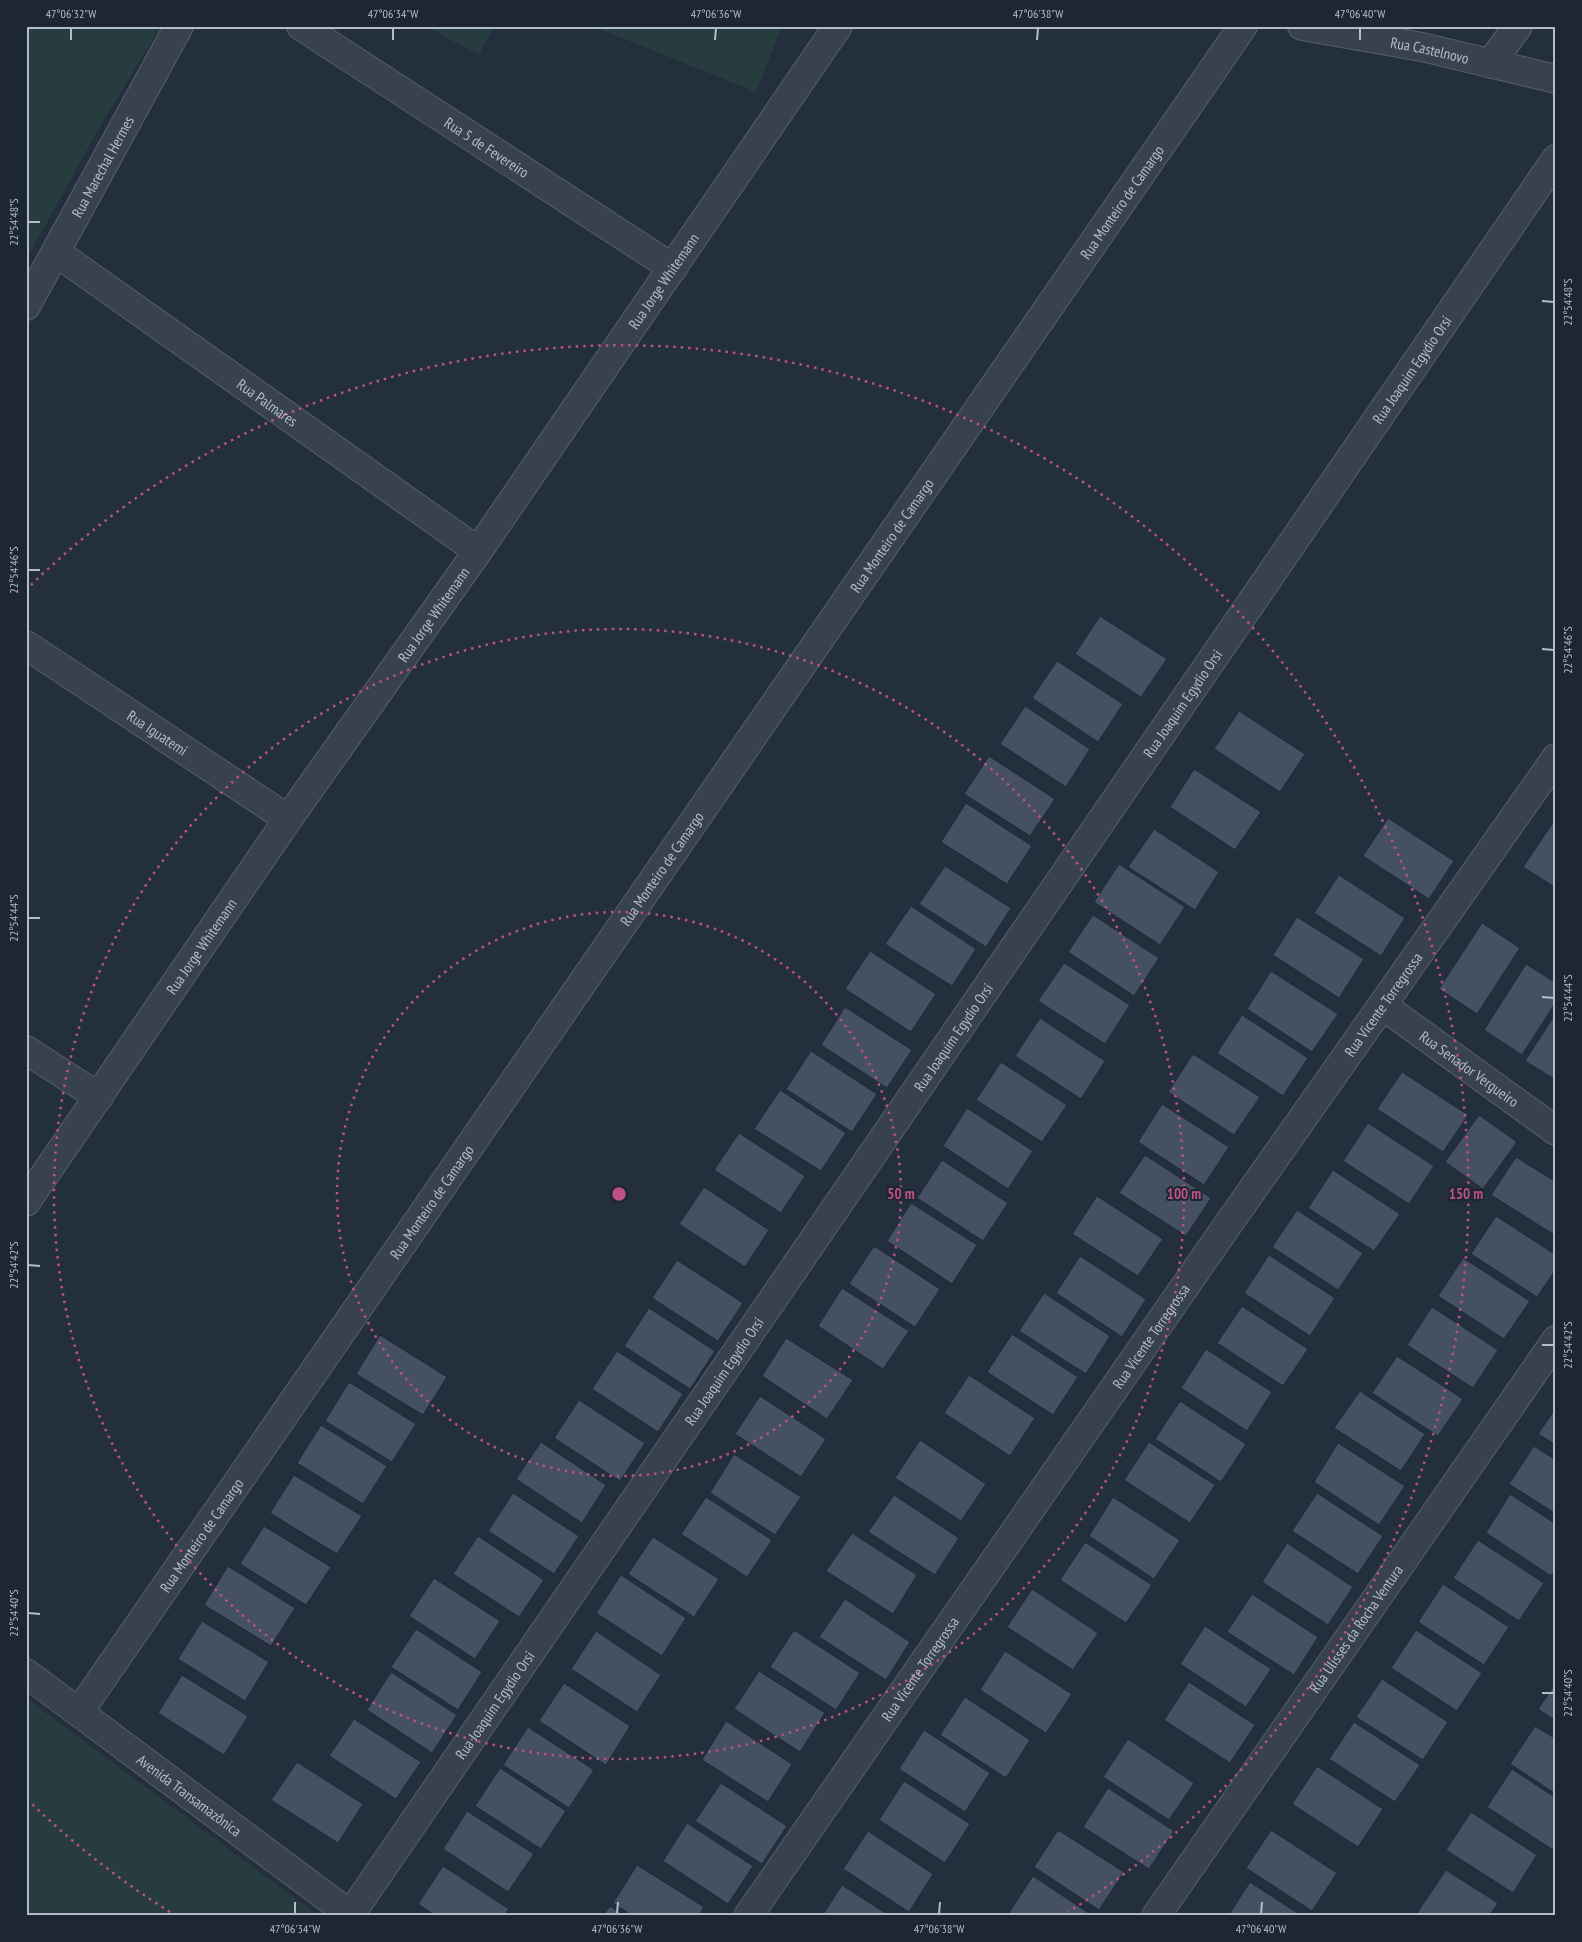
<svg xmlns="http://www.w3.org/2000/svg" width="1582" height="1942" font-family="'PT Sans Narrow',sans-serif">
	<rect width="100%" height="100%" fill="#242f3e"/>
	<g fill="#263c3f">
		<path d="M 26,26 L 161,26 L 98,130 L 26,260 Z"/>
		<path d="M 425,26 L 494,26 L 479,55 Z"/>
		<path d="M 592,26 L 782,26 L 756,92 Z"/>
		<path d="M 26,1698 L 319,1916 L 26,1916 Z"/>
	</g>
	<g fill="#455162" stroke="#1f2835">
		<path d="M 1100,616 L 1167,659 L 1141,697 L 1075,654 Z"/>
		<path d="M 1057,661 L 1123,704 L 1098,742 L 1032,698 Z"/>
		<path d="M 1025,706 L 1090,749 L 1066,787 L 1000,744 Z"/>
		<path d="M 1239,711 L 1305,754 L 1280,792 L 1214,749 Z"/>
		<path d="M 989,756 L 1055,799 L 1030,836 L 964,794 Z"/>
		<path d="M 1194,769 L 1261,812 L 1235,850 L 1170,807 Z"/>
		<path d="M 966,803 L 1032,846 L 1007,884 L 941,842 Z"/>
		<path d="M 1388,818 L 1454,861 L 1429,899 L 1363,856 Z"/>
		<path d="M 1556,818 L 1556,888 L 1523,867 Z"/>
		<path d="M 1154,829 L 1219,872 L 1195,910 L 1128,867 Z"/>
		<path d="M 1119,864 L 1185,907 L 1160,945 L 1094,902 Z"/>
		<path d="M 945,866 L 1011,908 L 986,947 L 919,904 Z"/>
		<path d="M 1339,875 L 1405,918 L 1381,956 L 1314,913 Z"/>
		<path d="M 911,906 L 976,949 L 952,986 L 885,944 Z"/>
		<path d="M 1093,915 L 1159,958 L 1134,996 L 1068,952 Z"/>
		<path d="M 1297,917 L 1364,959 L 1339,998 L 1273,955 Z"/>
		<path d="M 1482,923 L 1520,948 L 1477,1014 L 1439,989 Z"/>
		<path d="M 870,951 L 936,994 L 911,1032 L 845,989 Z"/>
		<path d="M 1064,963 L 1130,1005 L 1105,1044 L 1038,1001 Z"/>
		<path d="M 1526,964 L 1556,983 L 1556,1002 L 1522,1055 L 1484,1030 Z"/>
		<path d="M 1271,971 L 1338,1014 L 1312,1052 L 1247,1009 Z"/>
		<path d="M 845,1007 L 912,1050 L 887,1088 L 821,1045 Z"/>
		<path d="M 1556,1013 L 1556,1080 L 1525,1061 Z"/>
		<path d="M 1242,1015 L 1308,1058 L 1283,1096 L 1217,1053 Z"/>
		<path d="M 1040,1018 L 1105,1061 L 1081,1099 L 1015,1056 Z"/>
		<path d="M 811,1051 L 877,1094 L 852,1132 L 786,1089 Z"/>
		<path d="M 1193,1054 L 1260,1097 L 1234,1135 L 1168,1092 Z"/>
		<path d="M 1001,1062 L 1067,1105 L 1042,1142 L 976,1100 Z"/>
		<path d="M 1402,1072 L 1468,1115 L 1443,1152 L 1377,1109 Z"/>
		<path d="M 780,1090 L 846,1133 L 821,1171 L 754,1129 Z"/>
		<path d="M 1162,1104 L 1229,1147 L 1204,1185 L 1138,1142 Z"/>
		<path d="M 967,1108 L 1033,1151 L 1008,1189 L 943,1146 Z"/>
		<path d="M 1479,1115 L 1517,1142 L 1483,1189 L 1445,1162 Z"/>
		<path d="M 1368,1123 L 1434,1166 L 1409,1204 L 1343,1161 Z"/>
		<path d="M 739,1133 L 805,1176 L 781,1213 L 714,1170 Z"/>
		<path d="M 1145,1155 L 1211,1198 L 1186,1236 L 1119,1193 Z"/>
		<path d="M 1516,1157 L 1556,1182 L 1556,1236 L 1491,1195 Z"/>
		<path d="M 942,1160 L 1008,1203 L 983,1241 L 917,1198 Z"/>
		<path d="M 1333,1170 L 1400,1214 L 1374,1251 L 1308,1208 Z"/>
		<path d="M 704,1187 L 769,1230 L 745,1267 L 679,1224 Z"/>
		<path d="M 1097,1196 L 1163,1239 L 1138,1276 L 1072,1234 Z"/>
		<path d="M 911,1203 L 977,1245 L 952,1284 L 887,1241 Z"/>
		<path d="M 1297,1210 L 1363,1253 L 1338,1290 L 1272,1247 Z"/>
		<path d="M 1496,1216 L 1556,1255 L 1556,1269 L 1537,1297 L 1471,1254 Z"/>
		<path d="M 874,1246 L 940,1289 L 915,1327 L 849,1284 Z"/>
		<path d="M 1269,1255 L 1335,1298 L 1310,1336 L 1244,1293 Z"/>
		<path d="M 1080,1256 L 1146,1299 L 1122,1337 L 1056,1293 Z"/>
		<path d="M 1463,1258 L 1530,1301 L 1504,1339 L 1438,1296 Z"/>
		<path d="M 677,1260 L 743,1303 L 718,1341 L 652,1298 Z"/>
		<path d="M 842,1288 L 909,1331 L 883,1369 L 818,1326 Z"/>
		<path d="M 1044,1293 L 1110,1336 L 1086,1374 L 1019,1331 Z"/>
		<path d="M 1242,1306 L 1308,1349 L 1283,1386 L 1217,1343 Z"/>
		<path d="M 1432,1307 L 1498,1350 L 1473,1388 L 1407,1345 Z"/>
		<path d="M 649,1308 L 715,1351 L 690,1389 L 624,1346 Z"/>
		<path d="M 1012,1334 L 1078,1377 L 1053,1415 L 987,1372 Z"/>
		<path d="M 380,1335 L 447,1377 L 423,1415 L 356,1374 Z"/>
		<path d="M 786,1338 L 853,1380 L 827,1419 L 762,1376 Z"/>
		<path d="M 1206,1349 L 1272,1392 L 1247,1431 L 1181,1388 Z"/>
		<path d="M 617,1351 L 683,1394 L 658,1432 L 592,1389 Z"/>
		<path d="M 1397,1356 L 1463,1399 L 1438,1436 L 1372,1393 Z"/>
		<path d="M 969,1375 L 1035,1418 L 1010,1456 L 944,1413 Z"/>
		<path d="M 349,1382 L 416,1424 L 392,1462 L 325,1421 Z"/>
		<path d="M 1360,1391 L 1425,1434 L 1401,1471 L 1334,1428 Z"/>
		<path d="M 760,1396 L 826,1439 L 801,1477 L 735,1434 Z"/>
		<path d="M 579,1400 L 645,1443 L 620,1481 L 554,1438 Z"/>
		<path d="M 1180,1401 L 1246,1444 L 1221,1482 L 1155,1439 Z"/>
		<path d="M 1556,1408 L 1556,1445 L 1538,1434 Z"/>
		<path d="M 321,1425 L 387,1466 L 363,1504 L 297,1463 Z"/>
		<path d="M 920,1440 L 986,1484 L 961,1521 L 895,1478 Z"/>
		<path d="M 541,1442 L 606,1485 L 582,1523 L 516,1479 Z"/>
		<path d="M 1149,1442 L 1215,1485 L 1190,1523 L 1124,1480 Z"/>
		<path d="M 1338,1443 L 1405,1486 L 1379,1525 L 1314,1482 Z"/>
		<path d="M 1534,1446 L 1556,1460 L 1556,1514 L 1509,1484 Z"/>
		<path d="M 734,1454 L 801,1497 L 775,1535 L 710,1493 Z"/>
		<path d="M 294,1475 L 362,1516 L 337,1554 L 270,1513 Z"/>
		<path d="M 513,1493 L 579,1536 L 554,1574 L 488,1531 Z"/>
		<path d="M 1317,1493 L 1383,1536 L 1358,1574 L 1292,1531 Z"/>
		<path d="M 1510,1494 L 1556,1524 L 1556,1569 L 1551,1576 L 1486,1533 Z"/>
		<path d="M 894,1495 L 959,1538 L 935,1575 L 868,1532 Z"/>
		<path d="M 706,1497 L 772,1540 L 747,1577 L 681,1534 Z"/>
		<path d="M 1113,1497 L 1180,1540 L 1154,1579 L 1089,1536 Z"/>
		<path d="M 264,1526 L 331,1567 L 306,1605 L 240,1564 Z"/>
		<path d="M 852,1533 L 917,1575 L 893,1614 L 826,1571 Z"/>
		<path d="M 478,1536 L 544,1580 L 519,1617 L 453,1574 Z"/>
		<path d="M 653,1537 L 719,1579 L 694,1617 L 628,1574 Z"/>
		<path d="M 1478,1540 L 1544,1583 L 1519,1621 L 1453,1578 Z"/>
		<path d="M 1085,1542 L 1152,1585 L 1126,1623 L 1060,1580 Z"/>
		<path d="M 1287,1543 L 1353,1587 L 1328,1625 L 1262,1582 Z"/>
		<path d="M 228,1566 L 295,1608 L 271,1646 L 204,1605 Z"/>
		<path d="M 621,1575 L 686,1618 L 662,1656 L 596,1613 Z"/>
		<path d="M 434,1578 L 500,1621 L 475,1659 L 409,1616 Z"/>
		<path d="M 1443,1584 L 1509,1627 L 1484,1665 L 1418,1622 Z"/>
		<path d="M 1032,1589 L 1098,1633 L 1073,1670 L 1007,1627 Z"/>
		<path d="M 1252,1594 L 1318,1637 L 1294,1675 L 1227,1632 Z"/>
		<path d="M 845,1599 L 910,1642 L 886,1680 L 819,1637 Z"/>
		<path d="M 202,1621 L 269,1662 L 245,1701 L 178,1659 Z"/>
		<path d="M 1205,1626 L 1271,1669 L 1246,1707 L 1180,1664 Z"/>
		<path d="M 416,1629 L 482,1672 L 458,1710 L 391,1667 Z"/>
		<path d="M 794,1630 L 860,1673 L 836,1710 L 770,1667 Z"/>
		<path d="M 1416,1630 L 1482,1673 L 1457,1711 L 1391,1668 Z"/>
		<path d="M 596,1631 L 661,1675 L 637,1712 L 571,1669 Z"/>
		<path d="M 1005,1651 L 1072,1694 L 1046,1733 L 980,1690 Z"/>
		<path d="M 759,1671 L 825,1713 L 800,1752 L 734,1709 Z"/>
		<path d="M 391,1672 L 457,1715 L 432,1753 L 367,1710 Z"/>
		<path d="M 182,1675 L 248,1716 L 224,1755 L 158,1713 Z"/>
		<path d="M 1382,1679 L 1448,1722 L 1423,1760 L 1356,1717 Z"/>
		<path d="M 1189,1682 L 1255,1725 L 1230,1763 L 1164,1720 Z"/>
		<path d="M 564,1683 L 630,1726 L 606,1765 L 539,1721 Z"/>
		<path d="M 1556,1683 L 1556,1721 L 1538,1709 Z"/>
		<path d="M 965,1697 L 1030,1740 L 1006,1778 L 940,1735 Z"/>
		<path d="M 354,1719 L 421,1762 L 396,1799 L 329,1756 Z"/>
		<path d="M 726,1721 L 792,1764 L 768,1802 L 702,1760 Z"/>
		<path d="M 1354,1722 L 1420,1765 L 1395,1802 L 1329,1759 Z"/>
		<path d="M 1535,1726 L 1556,1739 L 1556,1794 L 1510,1764 Z"/>
		<path d="M 528,1727 L 594,1770 L 569,1808 L 503,1765 Z"/>
		<path d="M 924,1730 L 990,1773 L 965,1812 L 899,1769 Z"/>
		<path d="M 1128,1739 L 1194,1783 L 1169,1820 L 1103,1777 Z"/>
		<path d="M 297,1762 L 363,1804 L 338,1843 L 271,1800 Z"/>
		<path d="M 1317,1766 L 1383,1809 L 1358,1847 L 1292,1804 Z"/>
		<path d="M 500,1768 L 566,1811 L 541,1849 L 475,1806 Z"/>
		<path d="M 1512,1769 L 1556,1798 L 1556,1846 L 1553,1850 L 1487,1807 Z"/>
		<path d="M 904,1781 L 970,1824 L 945,1863 L 879,1820 Z"/>
		<path d="M 721,1783 L 787,1826 L 762,1864 L 695,1821 Z"/>
		<path d="M 1108,1788 L 1174,1831 L 1149,1869 L 1083,1827 Z"/>
		<path d="M 467,1811 L 534,1854 L 508,1892 L 443,1849 Z"/>
		<path d="M 1471,1812 L 1537,1855 L 1513,1893 L 1446,1850 Z"/>
		<path d="M 687,1823 L 753,1866 L 728,1904 L 663,1861 Z"/>
		<path d="M 1058,1830 L 1124,1872 L 1099,1910 L 1034,1867 Z"/>
		<path d="M 1271,1830 L 1337,1873 L 1312,1911 L 1246,1868 Z"/>
		<path d="M 868,1831 L 933,1874 L 909,1912 L 843,1869 Z"/>
		<path d="M 637,1865 L 704,1907 L 698,1916 L 633,1916 L 613,1903 Z"/>
		<path d="M 443,1866 L 509,1909 L 504,1916 L 436,1916 L 418,1904 Z"/>
		<path d="M 1446,1870 L 1498,1903 L 1489,1916 L 1415,1916 Z"/>
		<path d="M 1033,1876 L 1093,1916 L 1011,1916 L 1008,1914 Z"/>
		<path d="M 1250,1882 L 1302,1916 L 1228,1916 Z"/>
		<path d="M 842,1885 L 890,1916 L 822,1916 Z"/>
		<path d="M 610,1906 L 625,1916 L 603,1916 Z"/>
	</g>
	<g fill="none" stroke-linecap="round" stroke-linejoin="round">
		<defs>
			<g id="minor">
				<path id="s1" d="M 301,26 L 673,268"/>
				<path id="s2" d="M 1302,26 L 1422,47 L 1556,79"/>
				<path d="M 1490,64 L 1518,26"/>
				<path id="s3" d="M 57,253 L 478,551"/>
				<path id="s4" d="M 26,306 L 179,26"/>
				<path id="s5" d="M 26,645 L 288,819"/>
				<path id="s6" d="M 1382,1005 L 1556,1131"/>
				<path d="M 26,1050 L 99,1097"/>
				<path id="s7" d="M 26,1202 L 288,819 L 478,551 L 838,26"/>
				<path id="s8" d="M 26,1673 L 352,1916"/>
				<path id="s9" d="M 79,1712 L 1243,26"/>
				<path id="s10" d="M 350,1915 L 1556,159"/>
				<path id="s11" d="M 748,1916 L 1222,1233 L 1556,758"/>
				<path id="s12" d="M 1156,1916 L 1556,1340"/>
			</g>
		</defs>
		<use href="#minor" stroke="#565f6c" stroke-width="30"/>
		<use href="#minor" stroke="#38414e" stroke-width="28"/>
	</g>
	<path fill="none" stroke="#b4bcc9" stroke-width="2" d="M 71,40 L 71,28M 393,40 L 393,28M 715,40 L 716,28M 1037,40 L 1038,28M 1360,40 L 1360,28M 28,222 L 40,222M 1542,301 L 1554,302M 28,570 L 40,570M 1542,649 L 1554,650M 28,918 L 40,918M 1542,997 L 1554,998M 28,1265 L 40,1266M 1542,1345 L 1554,1345M 28,1613 L 40,1614M 1542,1693 L 1554,1693M 295,1914 L 295,1902M 617,1914 L 618,1902M 939,1914 L 940,1902M 1261,1914 L 1262,1902"/>
	<g fill="none" stroke="#bd5182" stroke-width="2.5" stroke-dasharray="2.5 5">
		<circle cx="619" cy="1194" r="282"/>
		<circle cx="619" cy="1194" r="565"/>
		<path d="M170 1912A847 847 0 0 1 31 1803M31 585A847 847 0 1 1 1068 1912"/>
	</g>
	<g text-anchor="middle" dominant-baseline="central" stroke-width="4" stroke-linejoin="round" paint-order="stroke">
		<g font-size="15" fill="#b4bcc9" stroke="#1d2633">
			<text stroke="none"><textPath href="#s2" startOffset="130">Rua Castelnovo</textPath></text>
			<text stroke="none"><textPath href="#s1" startOffset="222">Rua 5 de Fevereiro</textPath></text>
			<text stroke="none"><textPath href="#s4" startOffset="159">Rua Marechal Hermes</textPath></text>
			<text stroke="none"><textPath href="#s9" startOffset="1835">Rua Monteiro de Camargo</textPath></text>
			<text stroke="none"><textPath href="#s7" startOffset="1120">Rua Jorge Whitemann</textPath></text>
			<text stroke="none"><textPath href="#s10" startOffset="1875">Rua Joaquim Egydio Orsi</textPath></text>
			<text stroke="none"><textPath href="#s3" startOffset="258">Rua Palmares</textPath></text>
			<text stroke="none"><textPath href="#s9" startOffset="1430">Rua Monteiro de Camargo</textPath></text>
			<text stroke="none"><textPath href="#s7" startOffset="715">Rua Jorge Whitemann</textPath></text>
			<text stroke="none"><textPath href="#s10" startOffset="1470">Rua Joaquim Egydio Orsi</textPath></text>
			<text stroke="none"><textPath href="#s5" startOffset="158">Rua Iguatemi</textPath></text>
			<text stroke="none"><textPath href="#s9" startOffset="1025">Rua Monteiro de Camargo</textPath></text>
			<text stroke="none"><textPath href="#s7" startOffset="310">Rua Jorge Whitemann</textPath></text>
			<text stroke="none"><textPath href="#s11" startOffset="1111">Rua Vicente Torregrossa</textPath></text>
			<text stroke="none"><textPath href="#s10" startOffset="1065">Rua Joaquim Egydio Orsi</textPath></text>
			<text stroke="none"><textPath href="#s6" startOffset="108">Rua Senador Vergueiro</textPath></text>
			<text stroke="none"><textPath href="#s9" startOffset="620">Rua Monteiro de Camargo</textPath></text>
			<text stroke="none"><textPath href="#s11" startOffset="706">Rua Vicente Torregrossa</textPath></text>
			<text stroke="none"><textPath href="#s10" startOffset="660">Rua Joaquim Egydio Orsi</textPath></text>
			<text stroke="none"><textPath href="#s9" startOffset="215">Rua Monteiro de Camargo</textPath></text>
			<text stroke="none"><textPath href="#s12" startOffset="350">Rua Ulisses da Rocha Ventura</textPath></text>
			<text stroke="none"><textPath href="#s11" startOffset="301">Rua Vicente Torregrossa</textPath></text>
			<text stroke="none"><textPath href="#s10" startOffset="255">Rua Joaquim Egydio Orsi</textPath></text>
			<text stroke="none"><textPath href="#s8" startOffset="204">Avenida Transamazônica</textPath></text>
		</g>
	</g>
	<circle cx="619" cy="1194" r="8" fill="#bd5182" stroke="#1d2633" stroke-width="2.5"/>
	<g font-size="15" text-anchor="middle" font-weight="bold" fill="#bd5182" stroke="#1d2633" stroke-width="4" stroke-linejoin="round" paint-order="stroke">
		<text x="901" y="1199">50 m</text>
		<text x="1184" y="1199">100 m</text>
		<text x="1466" y="1199">150 m</text>
	</g>
	<rect width="1582" height="1942" fill="none" stroke="#1d2633" stroke-width="55"/>
	<rect x="28" y="28" width="1526" height="1886" fill="none" stroke="#b4bcc9" stroke-width="2"/>
	<g font-size="12" text-anchor="middle" fill="#b4bcc9">
		<text x="71" y="18">47°06'32"W</text>
		<text x="393" y="18">47°06'34"W</text>
		<text x="716" y="18">47°06'36"W</text>
		<text x="1038" y="18">47°06'38"W</text>
		<text x="1360" y="18">47°06'40"W</text>
		<text transform="translate(14 222) rotate(-90)" y="4">22°54'48"S</text>
		<text transform="translate(1568 302) rotate(-90)" y="4">22°54'48"S</text>
		<text transform="translate(14 570) rotate(-90)" y="4">22°54'46"S</text>
		<text transform="translate(1568 650) rotate(-90)" y="4">22°54'46"S</text>
		<text transform="translate(14 918) rotate(-90)" y="4">22°54'44"S</text>
		<text transform="translate(1568 998) rotate(-90)" y="4">22°54'44"S</text>
		<text transform="translate(14 1265) rotate(-90)" y="4">22°54'42"S</text>
		<text transform="translate(1568 1345) rotate(-90)" y="4">22°54'42"S</text>
		<text transform="translate(14 1613) rotate(-90)" y="4">22°54'40"S</text>
		<text transform="translate(1568 1693) rotate(-90)" y="4">22°54'40"S</text>
		<text x="295" y="1933">47°06'34"W</text>
		<text x="617" y="1933">47°06'36"W</text>
		<text x="939" y="1933">47°06'38"W</text>
		<text x="1261" y="1933">47°06'40"W</text>
	</g>
</svg>
